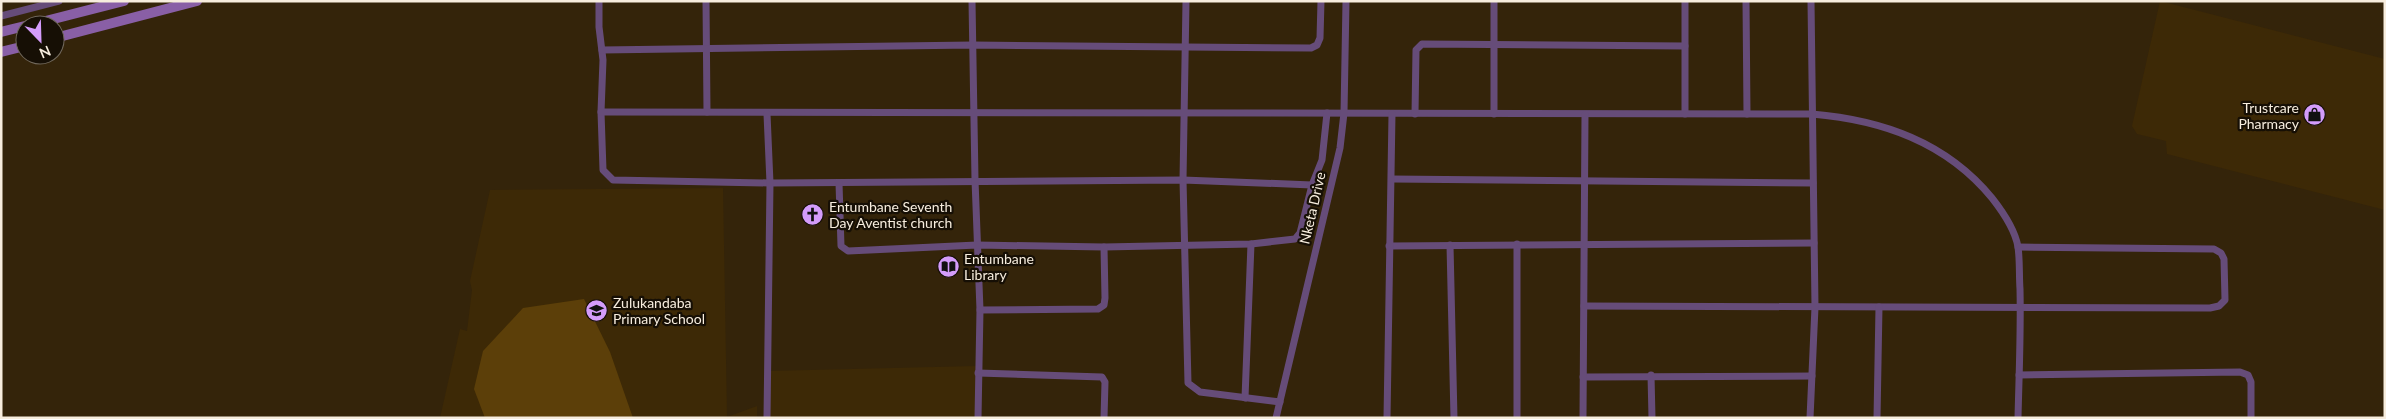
<svg xmlns="http://www.w3.org/2000/svg" width="2386" height="419" font-family="Lato,sans-serif">
	<rect width="100%" height="100%" fill="#34240a"/>
	<g fill="#3d2906">
		<path d="M 2160,1 L 2385,59 L 2385,210 L 2167,154 L 2166,141 L 2137,134 L 2132,126 Z"/>
		<path d="M 723,188 L 727,417 L 757,406 L 757,418 L 440,418 L 460,329 L 467,331 L 472,290 L 470,281 L 490,190 Z"/>
		<path d="M 976,366 L 975,418 L 769,418 L 769,371 Z"/>
	</g>
	<path fill="#5c3f09" d="M 584,299 L 610,352 L 633,418 L 485,418 L 474,389 L 483,351 L 523,308 Z"/>
	<g fill="none" stroke-linecap="round" stroke-linejoin="round">
		<g stroke="#664c79" stroke-width="7">
			<path d="M 599,1 L 599,27 L 603,60 L 601,112 L 603,170 L 613,180 L 770,183 L 1183,180 L 1312,185"/>
			<path d="M 706,1 L 707,112"/>
			<path d="M 972,1 L 975,180 L 980,310 L 978,418"/>
			<path d="M 1186,1 L 1183,180 L 1188,383 L 1200,392 L 1280,402"/>
			<path d="M 1746,1 L 1747,114"/>
			<path d="M 1,16 L 59,1"/>
			<path d="M 602,50 L 973,45 L 1311,48 L 1317,45 L 1320,38 L 1321,1"/>
			<path d="M 601,112 L 1812,114 C 1882,120 1946,142 1992,198 C 2003,212 2015,229 2018,247 C 2020,261 2019,276 2020,289 C 2021,332 2019,375 2018,418"/>
			<path d="M 767,114 L 770,183 L 767,418"/>
			<path d="M 1415,114 L 1416,50 L 1422,44 L 1685,46"/>
			<path d="M 1494,114 L 1494,1"/>
			<path d="M 1685,114 L 1685,1"/>
			<path d="M 1392,179 L 1813,183"/>
			<path d="M 839,183 L 841,246 L 848,251 L 977,245 L 1104,247 L 1251,244 L 1295,239 L 1300,233 L 1312,185 L 1322,160 L 1327,113"/>
			<path d="M 1517,244 L 1517,418"/>
			<path d="M 1450,245 L 1454,418"/>
			<path d="M 1389,246 L 1814,243"/>
			<path d="M 1584,306 L 2210,308 L 2219,306 L 2225,300 L 2224,259 L 2221,253 L 2214,249 L 2018,247"/>
			<path d="M 980,310 L 1098,309 L 1104,305 L 1105,298 L 1104,247"/>
			<path d="M 978,373 L 1102,377 L 1105,382 L 1104,418"/>
			<path d="M 1651,375 L 1652,418"/>
			<path d="M 2019,375 L 2240,372 L 2248,375 L 2251,382 L 2251,418"/>
			<path d="M 1583,377 L 1812,376"/>
			<path d="M 1245,398 L 1251,244"/>
			<path d="M 1276,418 L 1340,148 L 1344,113 L 1346,1"/>
			<path d="M 1387,418 L 1392,114"/>
			<path d="M 1583,418 L 1585,115"/>
			<path d="M 1810,418 L 1815,307 L 1811,1"/>
			<path d="M 1877,418 L 1879,307"/>
		</g>
		<g stroke="#895fa6" stroke-width="10">
			<path d="M 30,25 L 124,1"/>
			<path d="M 1,32 L 25,26"/>
			<path d="M 55,38 L 197,1"/>
			<path d="M 1,52 L 25,46"/>
		</g>
	</g>
	<defs>
		<symbol id="shop-disc" viewBox="-11 -11 22 22"><circle r="9.5" fill="#d49cfb" stroke="#160f05"/><path d="M-5-2.5h2.3a2.7 3.5 0 0 1 5.4 0H5L5.5 6h-11ZM-1.5-2.5h3a1.5 2.3 0 0 0-3 0Z" fill="#111"/></symbol>
		<symbol id="church-disc" viewBox="-11 -11 22 22"><circle r="9.5" fill="#d49cfb" stroke="#160f05"/><path d="M-1.2-6h2.4v3.5h3.3v2.4h-3.3V6h-2.4V-.1h-3.3v-2.4h3.3Z" fill="#111"/></symbol>
		<symbol id="library-disc" viewBox="-11 -11 22 22"><circle r="9.5" fill="#d49cfb" stroke="#160f05"/><path d="M-6-4Q-3-5.5-.7-3.5V5Q-3 3-6 4ZM6-4Q3-5.5 .7-3.5V5Q3 3 6 4Z" fill="#111"/></symbol>
		<symbol id="school-disc" viewBox="-11 -11 22 22"><circle r="9.5" fill="#d49cfb" stroke="#160f05"/><path d="M0-5L7-2L0 1L-7-2ZM-4 1L0 2.5L4 1V4Q0 6-4 4Z" fill="#111"/></symbol>
	</defs>
	<g fill-rule="evenodd">
		<use href="#shop-disc" x="2302" y="102" width="25" height="25"/>
		<use href="#church-disc" x="800" y="202" width="25" height="25"/>
		<use href="#library-disc" x="936" y="254" width="25" height="25"/>
		<use href="#school-disc" x="584" y="298" width="25" height="25"/>
	</g>
	<g text-anchor="middle" dominant-baseline="central" stroke-width="4.5" stroke-linejoin="round" paint-order="stroke">
		<g font-size="14" fill="#f7edde" stroke="#160f05" text-anchor="start">
			<text x="2299" y="107" text-anchor="end">Trustcare<tspan x="2299" dy="16">Pharmacy</tspan></text>
			<text x="829" y="206">Entumbane Seventh<tspan x="829" dy="16">Day Aventist church</tspan></text>
			<text x="964" y="258">Entumbane<tspan x="964" dy="16">Library</tspan></text>
			<text x="613" y="302">Zulukandaba<tspan x="613" dy="16">Primary School</tspan></text>
		</g>
		<g font-size="14" fill="#f7edde" stroke="#160f05">
			<text transform="translate(1312 208) rotate(-77)">Nketa Drive</text>
		</g>
	</g>
	<rect width="2386" height="419" fill="none" stroke="#f7edde" stroke-width="5"/>
	<g transform="translate(40 40) rotate(157)"><circle r="24" fill="#160f05" stroke="#70685c"/>
	<path d="M0-4L9 19L0 12L-9 19Z" fill="#d49cfb"/>
	<text y="-8" font-size="14" font-weight="bold" text-anchor="middle" fill="#f7edde">N</text>
	</g>
</svg>
